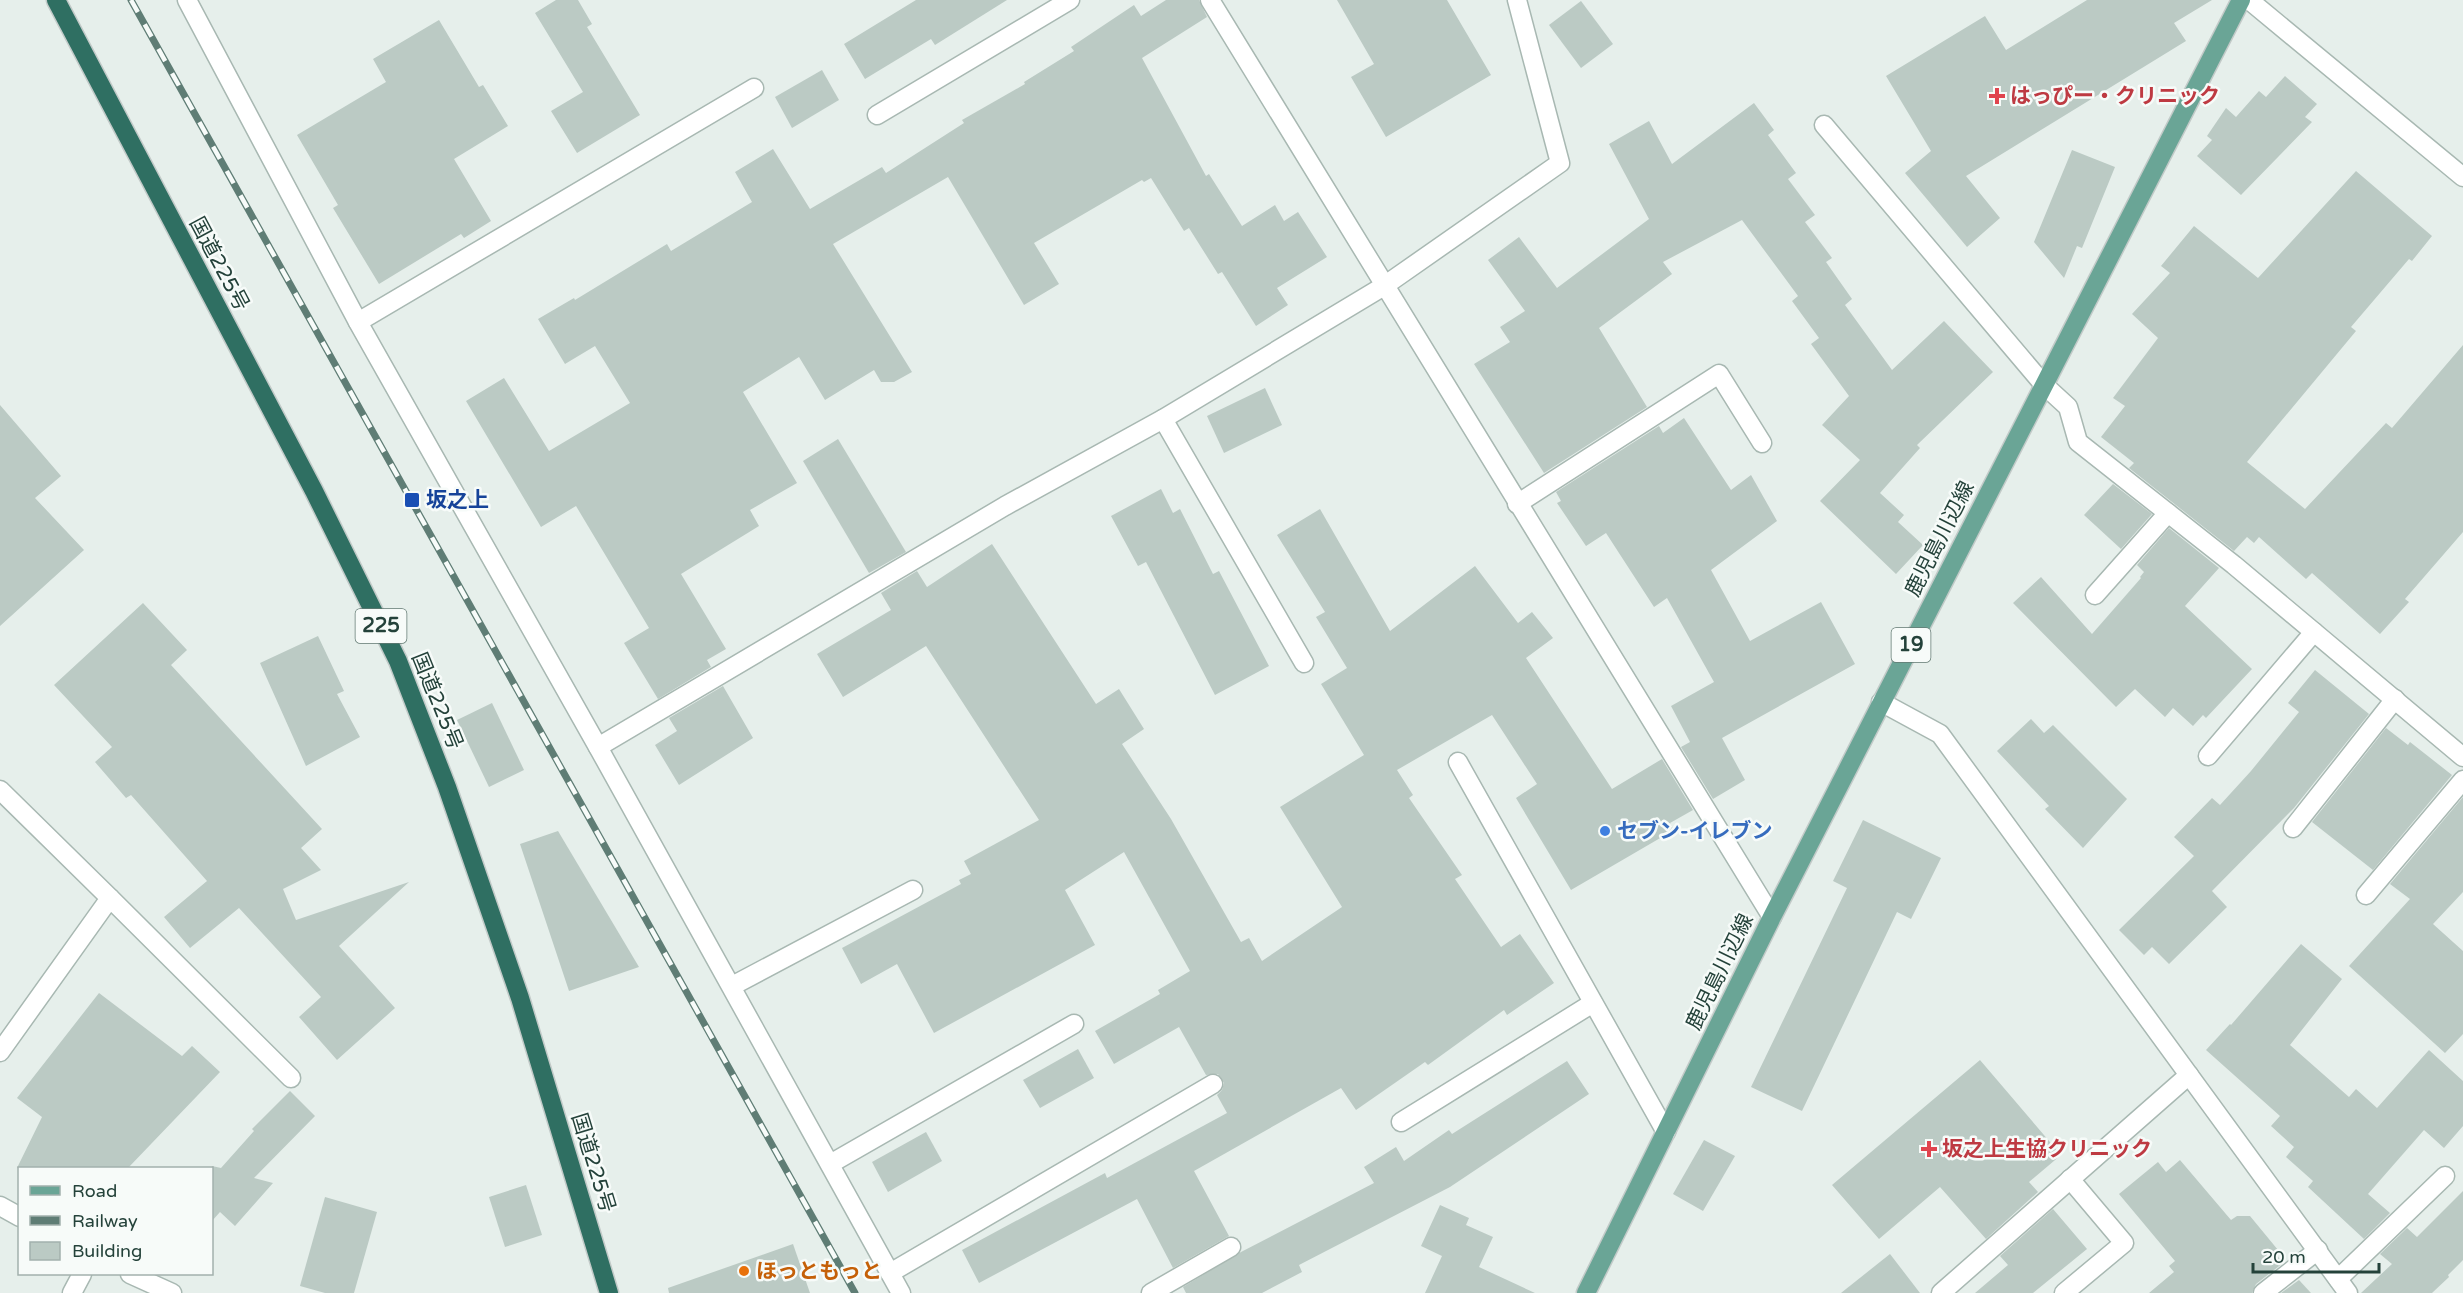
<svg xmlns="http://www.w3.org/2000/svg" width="2463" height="1293" font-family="'Varela Round','Noto Sans JP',sans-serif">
	<rect width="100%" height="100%" fill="#e6efeb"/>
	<g fill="#bbcac4">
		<path d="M 556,0 L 578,0 L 592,24 L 587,27 L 640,115 L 577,153 L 551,111 L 583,92 L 535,13 Z"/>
		<path d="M 916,0 L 1007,0 L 935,45 L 931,39 L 865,79 L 844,44 Z"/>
		<path d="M 1166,0 L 1199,0 L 1207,17 L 1142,58 L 1206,176 L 1209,174 L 1242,226 L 1275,205 L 1284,221 L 1298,212 L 1327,257 L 1277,288 L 1288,305 L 1256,326 L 1222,272 L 1218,274 L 1189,228 L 1184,231 L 1151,178 L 1144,182 L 1142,180 L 1034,243 L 1059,284 L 1024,305 L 948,177 L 833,244 L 912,372 L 894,382 L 881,382 L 874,370 L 825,400 L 799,357 L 743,392 L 797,483 L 750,510 L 759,526 L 681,574 L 726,649 L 707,660 L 711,667 L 658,699 L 624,643 L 649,628 L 576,506 L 541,527 L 466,401 L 504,378 L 549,451 L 630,403 L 595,346 L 565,364 L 538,319 L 574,298 L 575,300 L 667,244 L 671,251 L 752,202 L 735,172 L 773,149 L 810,209 L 882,167 L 886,173 L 964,123 L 962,120 L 1025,84 L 1024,82 L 1074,51 L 1071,47 L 1134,5 L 1141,16 Z"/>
		<path d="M 1337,0 L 1447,0 L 1491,75 L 1386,137 L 1351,77 L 1374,64 Z"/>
		<path d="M 2087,0 L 2212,0 L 2174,23 L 2186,41 L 1966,176 L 2000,218 L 1967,247 L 1905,173 L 1931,151 L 1886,76 L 1985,16 L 2006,50 Z"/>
		<path d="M 1581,1 L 1613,44 L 1581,68 L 1549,25 Z"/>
		<path d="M 439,20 L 479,87 L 483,85 L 508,126 L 454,159 L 491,221 L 464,238 L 461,234 L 379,284 L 333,208 L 338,205 L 297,135 L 386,82 L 373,59 Z"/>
		<path d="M 822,70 L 839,100 L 792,128 L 775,97 Z"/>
		<path d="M 2285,76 L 2317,104 L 2305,117 L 2312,122 L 2241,195 L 2197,156 L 2212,140 L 2207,136 L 2226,108 L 2236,117 L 2259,91 L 2266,97 Z"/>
		<path d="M 1754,103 L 1774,130 L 1768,135 L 1796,173 L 1788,179 L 1815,215 L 1805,222 L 1832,258 L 1826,262 L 1852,299 L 1845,305 L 1892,370 L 1944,321 L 1993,372 L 1917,445 L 1920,448 L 1880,493 L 1904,515 L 1898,522 L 1923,545 L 1896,574 L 1820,501 L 1860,460 L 1822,425 L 1849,396 L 1811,344 L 1819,338 L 1792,301 L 1798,296 L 1742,220 L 1663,262 L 1672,274 L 1599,328 L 1647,407 L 1544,473 L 1474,364 L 1510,342 L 1500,327 L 1525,311 L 1488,260 L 1519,237 L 1557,288 L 1649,219 L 1609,144 L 1649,121 L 1672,164 Z"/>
		<path d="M 2072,150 L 2115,167 L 2082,248 L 2077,246 L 2064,278 L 2034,242 Z"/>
		<path d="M 2356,171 L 2432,236 L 2412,261 L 2409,259 L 2351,327 L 2356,331 L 2247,462 L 2305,509 L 2386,423 L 2392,428 L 2463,345 L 2463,532 L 2405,599 L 2409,602 L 2380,634 L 2312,573 L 2306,579 L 2259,537 L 2254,543 L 2247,537 L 2234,551 L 2129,468 L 2134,463 L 2101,437 L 2125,406 L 2113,398 L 2158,338 L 2132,314 L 2170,273 L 2161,266 L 2194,226 L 2258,278 Z"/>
		<path d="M 1265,388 L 1282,425 L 1224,453 L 1207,416 Z"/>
		<path d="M 0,405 L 61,476 L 35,498 L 84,550 L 0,626 Z"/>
		<path d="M 1684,418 L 1731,490 L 1751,475 L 1777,521 L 1711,570 L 1750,641 L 1821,602 L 1855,664 L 1722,738 L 1745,780 L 1713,799 L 1681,747 L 1690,742 L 1671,706 L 1714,682 L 1667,598 L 1654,607 L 1606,533 L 1586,546 L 1557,503 L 1561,501 L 1556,492 L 1659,426 L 1663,433 Z"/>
		<path d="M 838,439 L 906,552 L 869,573 L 803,461 Z"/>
		<path d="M 2113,484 L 2152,514 L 2121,549 L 2084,515 Z"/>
		<path d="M 1161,489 L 1173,513 L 1180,509 L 1213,574 L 1219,571 L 1269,666 L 1215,695 L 1146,562 L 1138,566 L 1111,516 Z"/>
		<path d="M 1320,509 L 1390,631 L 1475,566 L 1518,623 L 1532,612 L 1553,638 L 1526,658 L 1612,789 L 1662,759 L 1693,810 L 1670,823 L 1674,830 L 1571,890 L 1516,798 L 1537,784 L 1492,715 L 1397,770 L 1413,795 L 1409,798 L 1462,875 L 1455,879 L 1501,947 L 1520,934 L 1554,983 L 1507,1015 L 1504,1010 L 1428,1065 L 1425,1062 L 1356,1110 L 1341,1088 L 1194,1171 L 1229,1236 L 1173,1268 L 1137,1199 L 979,1283 L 962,1250 L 1105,1173 L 1107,1178 L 1227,1113 L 1217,1095 L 1222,1090 L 1224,1083 L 1218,1074 L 1206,1075 L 1179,1027 L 1114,1064 L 1095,1031 L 1160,994 L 1158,990 L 1190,971 L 1124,852 L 1065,890 L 1095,945 L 934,1033 L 897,964 L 861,984 L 842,948 L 961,884 L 959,880 L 971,874 L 964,861 L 1039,820 L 926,646 L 843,697 L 817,654 L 891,610 L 881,593 L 917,571 L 927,587 L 992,544 L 1096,704 L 1119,689 L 1144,729 L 1122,744 L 1171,819 L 1241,942 L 1249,938 L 1262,961 L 1342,907 L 1280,807 L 1364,755 L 1321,684 L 1347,668 L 1316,617 L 1325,612 L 1277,535 Z"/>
		<path d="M 2169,528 L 2219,568 L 2185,606 L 2252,669 L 2206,718 L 2203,715 L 2193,726 L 2173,708 L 2165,717 L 2135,689 L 2116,707 L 2013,603 L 2041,577 L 2092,634 L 2141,578 L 2140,577 L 2144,572 L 2137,565 Z"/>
		<path d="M 143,603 L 187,650 L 171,665 L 322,829 L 301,848 L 321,870 L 283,889 L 296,920 L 409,882 L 339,946 L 395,1008 L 337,1060 L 299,1017 L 321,997 L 239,908 L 190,948 L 164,917 L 207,881 L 131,795 L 126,798 L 95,762 L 112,747 L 54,685 Z"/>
		<path d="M 318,636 L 344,691 L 337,694 L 360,737 L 306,766 L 260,663 Z"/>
		<path d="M 2315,670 L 2369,714 L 2294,808 L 2212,891 L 2227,907 L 2169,964 L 2152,947 L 2144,955 L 2119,930 L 2194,856 L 2174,837 L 2212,798 L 2220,805 L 2251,771 L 2299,712 L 2288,703 Z"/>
		<path d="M 723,686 L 753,738 L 679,785 L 655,745 L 677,731 L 669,718 Z"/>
		<path d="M 492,703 L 524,770 L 489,787 L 457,720 Z"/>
		<path d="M 2031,719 L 2044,733 L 2053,725 L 2127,799 L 2083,848 L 2045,809 L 2049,806 L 1997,751 Z"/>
		<path d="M 2386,728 L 2408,745 L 2410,742 L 2452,775 L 2373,870 L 2312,822 Z"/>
		<path d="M 2463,797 L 2463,892 L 2433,924 L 2463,951 L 2463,1034 L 2445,1053 L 2349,966 L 2410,899 L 2390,884 Z"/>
		<path d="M 1863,820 L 1941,858 L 1911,919 L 1897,912 L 1802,1111 L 1751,1087 L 1847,888 L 1833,881 Z"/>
		<path d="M 558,831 L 639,967 L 569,991 L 520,844 Z"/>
		<path d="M 2301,944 L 2342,979 L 2290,1045 L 2349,1097 L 2356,1089 L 2377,1108 L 2429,1050 L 2463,1081 L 2463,1126 L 2444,1148 L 2424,1130 L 2368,1194 L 2390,1213 L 2364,1239 L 2308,1187 L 2313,1181 L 2286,1157 L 2294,1147 L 2271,1126 L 2280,1116 L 2206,1050 L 2230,1024 L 2231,1025 Z"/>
		<path d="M 99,993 L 182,1056 L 192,1046 L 220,1072 L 128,1168 L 17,1168 L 42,1117 L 17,1098 Z"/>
		<path d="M 1078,1049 L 1094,1078 L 1040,1108 L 1023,1080 Z"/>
		<path d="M 1980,1060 L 2061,1155 L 2029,1182 L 2038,1192 L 1986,1239 L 1940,1187 L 1879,1239 L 1832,1185 Z"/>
		<path d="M 1567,1061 L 1589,1094 L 1450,1187 L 1299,1265 L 1302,1272 L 1262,1293 L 1186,1293 L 1183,1287 L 1241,1252 L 1374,1183 L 1364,1167 L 1396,1147 L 1404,1161 L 1449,1130 L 1452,1134 Z"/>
		<path d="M 290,1091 L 315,1116 L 254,1178 L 273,1183 L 235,1226 L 220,1212 L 212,1221 L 212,1166 L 221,1168 L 254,1131 L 252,1129 Z"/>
		<path d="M 926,1132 L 942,1161 L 888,1192 L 872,1162 Z"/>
		<path d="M 1704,1140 L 1735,1156 L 1703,1211 L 1673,1194 Z"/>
		<path d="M 2180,1160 L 2231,1220 L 2237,1216 L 2250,1216 L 2278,1250 L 2275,1253 L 2283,1263 L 2256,1284 L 2252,1293 L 2149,1293 L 2174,1272 L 2169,1266 L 2175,1261 L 2119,1194 L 2158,1162 L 2166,1172 Z"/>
		<path d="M 526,1185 L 542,1235 L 505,1247 L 489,1197 Z"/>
		<path d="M 2463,1191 L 2463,1260 L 2448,1275 L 2449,1277 L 2432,1293 L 2361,1293 L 2392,1264 L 2380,1254 L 2407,1228 L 2417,1237 Z"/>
		<path d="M 325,1197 L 377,1212 L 354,1293 L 325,1293 L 300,1286 Z"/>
		<path d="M 1440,1205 L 1469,1218 L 1466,1225 L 1493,1237 L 1479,1267 L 1535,1293 L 1425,1293 L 1442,1256 L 1421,1246 Z"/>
		<path d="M 2053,1209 L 2087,1249 L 2033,1293 L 1975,1293 L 2008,1265 L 2000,1256 Z"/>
		<path d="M 793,1244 L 810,1293 L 669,1293 L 668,1288 Z"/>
		<path d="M 1890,1254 L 1920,1293 L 1841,1293 Z"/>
		<path d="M 2299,1280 L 2311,1293 L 2281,1293 Z"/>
	</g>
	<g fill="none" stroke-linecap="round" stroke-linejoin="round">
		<defs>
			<g id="minor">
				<path d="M 187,0 L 358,322 L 598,747 L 901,1293"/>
				<path d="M 1210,0 L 1772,917"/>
				<path d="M 2249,0 L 2463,177"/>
				<path d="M 877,115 L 1070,0"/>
				<path d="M 1824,125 L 2044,385 L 2068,407 L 2078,442 L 2234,565 L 2463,757"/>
				<path d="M 358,322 L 754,88"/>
				<path d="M 1163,419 L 1304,663"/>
				<path d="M 1517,504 L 1719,374 L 1762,443"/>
				<path d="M 2095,595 L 2168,513"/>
				<path d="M 1881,702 L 1940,734 L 2348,1293"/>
				<path d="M 598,747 L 1005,506 L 1163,419 L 1384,286 L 1560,163 L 1517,0"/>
				<path d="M 2208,756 L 2314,632"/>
				<path d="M 1458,762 L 1666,1132"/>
				<path d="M 0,790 L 110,898 L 0,1052"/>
				<path d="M 2293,828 L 2395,699"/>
				<path d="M 2366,895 L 2463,780"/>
				<path d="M 110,898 L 291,1078"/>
				<path d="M 732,986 L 913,890"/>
				<path d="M 1401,1122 L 1593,1003"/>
				<path d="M 830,1164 L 1074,1024"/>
				<path d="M 0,1206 L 20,1217"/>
				<path d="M 890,1273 L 1213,1084"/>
				<path d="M 130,1274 L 172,1293"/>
				<path d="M 2338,1279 L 2445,1176"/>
				<path d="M 72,1293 L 82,1274"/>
				<path d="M 1151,1293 L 1231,1247"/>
				<path d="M 1941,1293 L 2189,1075"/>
				<path d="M 2064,1293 L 2124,1243 L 2070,1179"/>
				<path d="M 2263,1293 L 2318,1250"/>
			</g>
			<path id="major" d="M 1586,1293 L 1772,917 L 2241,0"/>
			<path id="highway" d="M 56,0 L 314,491 L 398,661 L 447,787 L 520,998 L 609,1293"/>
		</defs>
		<use href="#minor" stroke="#a8b8b2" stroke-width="21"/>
		<use href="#major" stroke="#c2cac8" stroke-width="21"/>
		<use href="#highway" stroke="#c2cac8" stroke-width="21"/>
		<use href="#minor" stroke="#fff" stroke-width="18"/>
		<use href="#major" stroke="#6aa596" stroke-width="18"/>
		<use href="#highway" stroke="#2f6f62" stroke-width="18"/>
		<defs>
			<path id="rail" d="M 131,0 L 855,1293"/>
		</defs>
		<use href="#rail" stroke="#5f7d75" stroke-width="7"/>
		<use href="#rail" stroke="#f7fbf9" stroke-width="4.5" stroke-dasharray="14" stroke-linecap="butt"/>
	</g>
	<g fill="#e0444e" stroke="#f7fbf9" stroke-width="2">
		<path d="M1994 87h6v6h6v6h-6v6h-6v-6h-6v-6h6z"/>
		<path d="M1926 1140h6v6h6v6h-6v6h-6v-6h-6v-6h6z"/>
	</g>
	<rect fill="#1a4fb4" stroke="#f7fbf9" stroke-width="2" x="404" y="492" width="16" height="16" rx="3"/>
	<circle fill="#3f7fe0" stroke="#f7fbf9" stroke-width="2" cx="1605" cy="831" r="6"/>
	<circle fill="#e8710a" stroke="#f7fbf9" stroke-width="2" cx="744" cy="1271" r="6"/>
	<g text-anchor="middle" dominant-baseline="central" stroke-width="5" stroke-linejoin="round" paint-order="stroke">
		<g fill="#f7fbf9" stroke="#637a73" stroke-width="1.5">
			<rect x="355.5" y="609" width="51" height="34" rx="4.5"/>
			<rect x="1891.5" y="628" width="39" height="34" rx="4.5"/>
		</g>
		<g font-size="20" font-weight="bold" fill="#24423a">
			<text x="381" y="626">225</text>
			<text x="1911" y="645">19</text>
		</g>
		<g font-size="21" font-weight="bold" fill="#be3a42" stroke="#f7fbf9" text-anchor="start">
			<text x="2010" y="96">はっぴー・クリニック</text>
			<text x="1942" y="1149">坂之上生協クリニック</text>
		</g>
		<g font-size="21" fill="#24423a" stroke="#f7fbf9">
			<text transform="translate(219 264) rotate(62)">国道225号</text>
			<text transform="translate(1940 539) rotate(-63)">鹿児島川辺線</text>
			<text transform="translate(437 701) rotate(68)">国道225号</text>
			<text transform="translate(1720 972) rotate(-64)">鹿児島川辺線</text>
			<text transform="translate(593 1163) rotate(73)">国道225号</text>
		</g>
		<g font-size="21" font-weight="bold" fill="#164399" stroke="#f7fbf9" text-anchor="start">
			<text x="426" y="500">坂之上</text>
		</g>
		<g font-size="21" font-weight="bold" fill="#366cbe" stroke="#f7fbf9" text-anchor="start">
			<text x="1617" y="831">セブン-イレブン</text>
		</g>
		<g font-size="21" font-weight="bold" fill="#c56008" stroke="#f7fbf9" text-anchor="start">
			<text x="756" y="1271">ほっともっと</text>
		</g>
	</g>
	<rect x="18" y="1167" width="195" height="108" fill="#f7fbf9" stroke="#a3b1ad" stroke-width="1.5"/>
	<rect x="30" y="1186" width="30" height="9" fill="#6aa596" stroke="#a3b1ad" stroke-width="1.5"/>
	<text x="72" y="1197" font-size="18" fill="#24423a">Road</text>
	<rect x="30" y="1216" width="30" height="9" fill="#5f7d75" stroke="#a3b1ad" stroke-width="1.5"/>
	<text x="72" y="1227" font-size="18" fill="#24423a">Railway</text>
	<rect x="30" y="1242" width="30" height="18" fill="#bbcac4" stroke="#a3b1ad" stroke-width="1.5"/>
	<text x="72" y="1257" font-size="18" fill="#24423a">Building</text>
	<path d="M2253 1263v9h126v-9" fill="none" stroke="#24423a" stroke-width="3"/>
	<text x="2262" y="1263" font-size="18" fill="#24423a" stroke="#f7fbf9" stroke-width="4.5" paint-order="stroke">20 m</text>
</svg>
